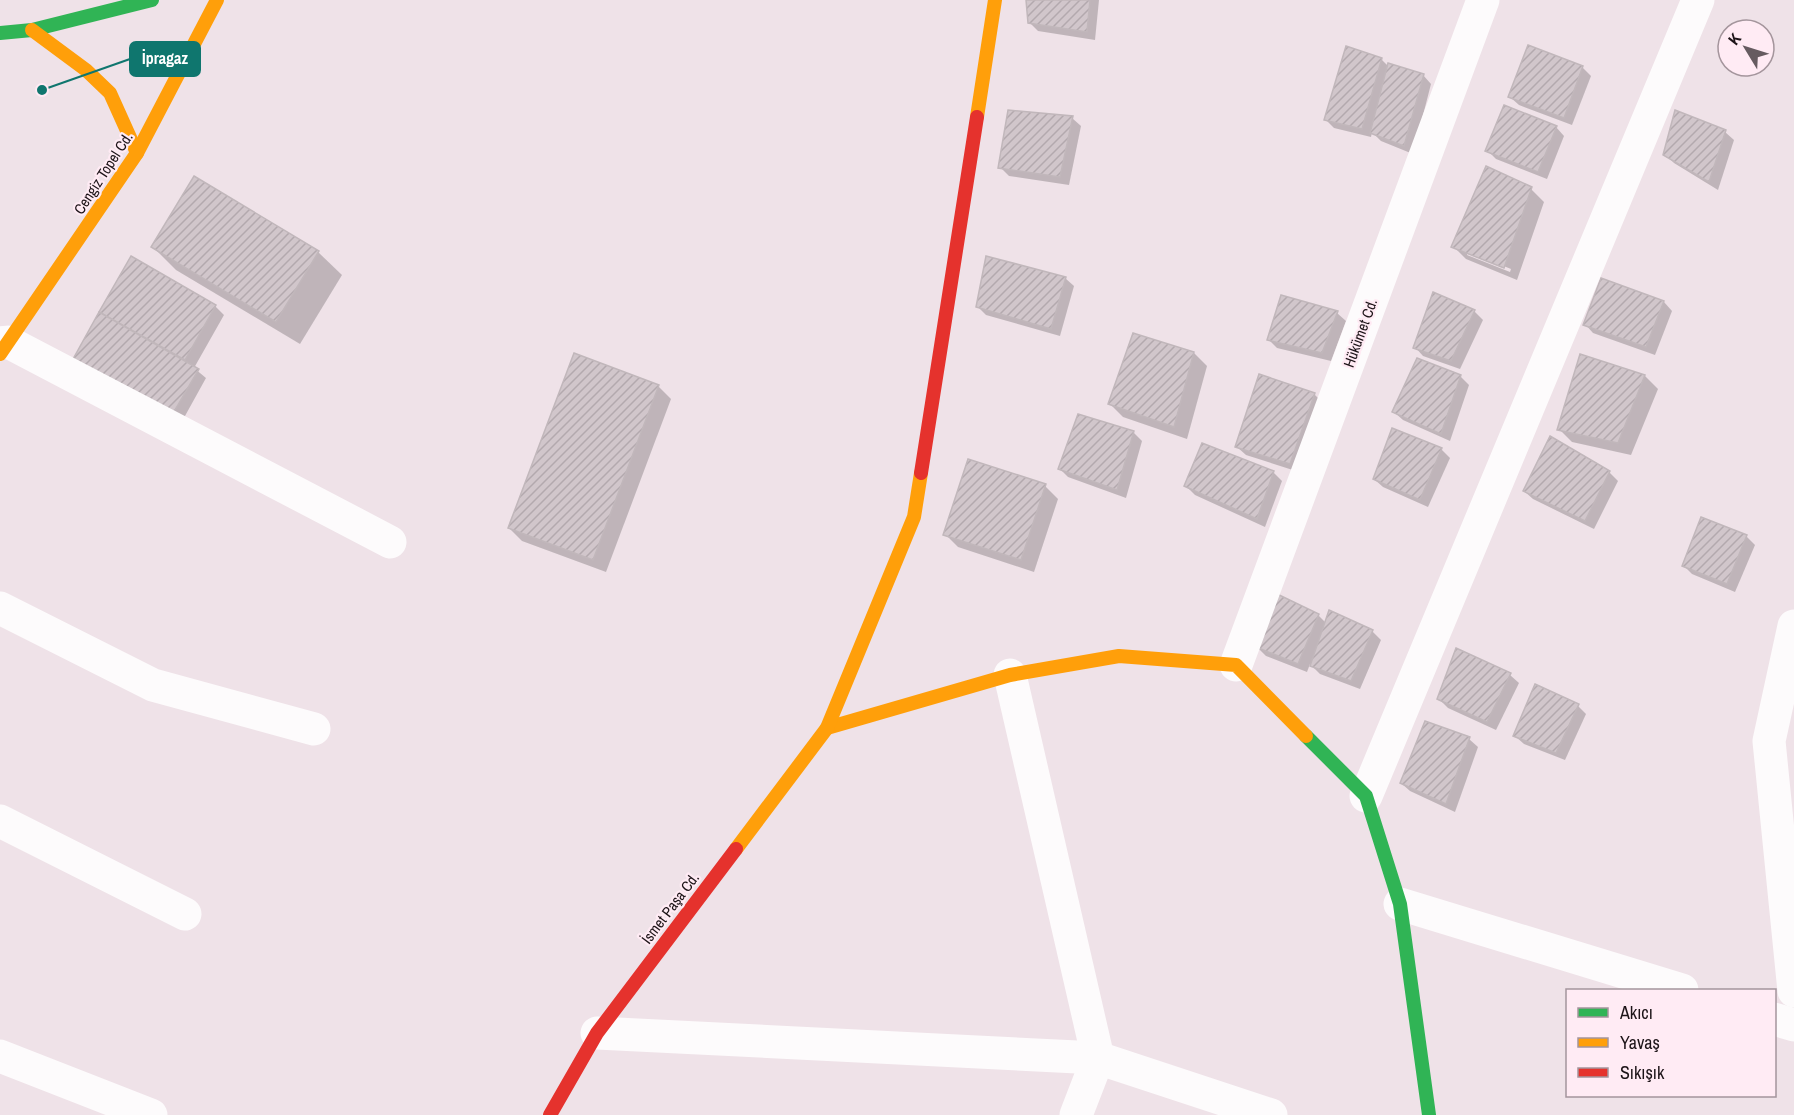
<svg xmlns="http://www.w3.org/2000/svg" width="1794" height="1115" font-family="'Archivo Narrow',sans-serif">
	<defs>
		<pattern id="building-hatch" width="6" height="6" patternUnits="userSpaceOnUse" patternTransform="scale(1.5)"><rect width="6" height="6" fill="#d1c6cb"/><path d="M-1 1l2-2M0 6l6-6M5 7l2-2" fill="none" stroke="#b3a9ae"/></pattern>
	</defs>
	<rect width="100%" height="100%" fill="#efe2e8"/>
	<g fill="#0003" fill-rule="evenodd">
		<path d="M 1028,0 L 1099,0 L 1095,40 L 1038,31 L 1029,22 Z"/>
		<path d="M 1381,59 L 1389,67 L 1423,75 L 1431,84 L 1413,154 L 1381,141 L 1372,132 L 1371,137 L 1334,128 L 1326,120 Z"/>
		<path d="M 1582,67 L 1591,76 L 1572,125 L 1519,105 L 1510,97 Z"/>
		<path d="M 1072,118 L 1081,126 L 1069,185 L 1009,176 L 1000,167 Z"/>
		<path d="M 1556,127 L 1564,136 L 1547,179 L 1496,159 L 1487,150 Z"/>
		<path d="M 1725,132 L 1734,140 L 1718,190 L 1674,163 L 1665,154 Z"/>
		<path d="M 1531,189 L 1544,202 L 1517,280 L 1466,259 L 1453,246 ZM 1467,251 L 1511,269 L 1510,272 L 1467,255 Z"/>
		<path d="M 153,247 L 318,252 L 342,275 L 300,344 L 176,270 Z"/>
		<path d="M 132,258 L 215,306 L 224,315 L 194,368 L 206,378 L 180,425 L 73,361 Z"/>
		<path d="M 1065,278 L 1074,286 L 1060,336 L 986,315 L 978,307 Z"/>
		<path d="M 1664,302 L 1672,311 L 1655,355 L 1593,333 L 1585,324 Z"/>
		<path d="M 1474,311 L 1483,320 L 1460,369 L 1423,356 L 1415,347 Z"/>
		<path d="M 1337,313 L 1346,321 L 1331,361 L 1277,348 L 1268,339 Z"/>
		<path d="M 1194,353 L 1207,366 L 1187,439 L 1123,417 L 1110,404 Z"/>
		<path d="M 1581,356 L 1645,376 L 1658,389 L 1631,455 L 1572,442 L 1559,429 Z"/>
		<path d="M 1460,376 L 1469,385 L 1450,441 L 1403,420 L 1394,412 Z"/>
		<path d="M 658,386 L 671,399 L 606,572 L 522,541 L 509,528 Z"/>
		<path d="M 1314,394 L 1323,403 L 1299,472 L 1246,455 L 1237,447 Z"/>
		<path d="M 1133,432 L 1142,441 L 1126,498 L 1068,477 L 1059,468 Z"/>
		<path d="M 1203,445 L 1274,473 L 1282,481 L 1265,527 L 1195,495 L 1186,486 Z"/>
		<path d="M 1441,449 L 1450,458 L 1428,507 L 1383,487 L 1374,479 Z"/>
		<path d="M 1609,472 L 1618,481 L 1594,529 L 1533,499 L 1524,491 Z"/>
		<path d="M 1045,486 L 1058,499 L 1034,572 L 958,547 L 945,534 Z"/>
		<path d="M 1746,536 L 1755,545 L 1735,592 L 1692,574 L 1684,566 Z"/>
		<path d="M 1318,615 L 1326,623 L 1372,631 L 1381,640 L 1360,689 L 1320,674 L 1310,664 L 1307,672 L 1266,656 L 1257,647 Z"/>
		<path d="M 1510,675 L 1519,683 L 1496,730 L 1448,708 L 1439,699 Z"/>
		<path d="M 1578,706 L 1586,714 L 1565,760 L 1524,744 L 1515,736 Z"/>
		<path d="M 1469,739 L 1478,747 L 1455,812 L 1410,791 L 1401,783 Z"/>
	</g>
	<g fill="url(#building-hatch)" stroke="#c1b7bb" stroke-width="1.5">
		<path d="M 1026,0 L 1090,0 L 1087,32 L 1028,23 Z"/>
		<path d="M 1528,45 L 1583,66 L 1564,118 L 1508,97 Z"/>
		<path d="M 1346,46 L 1382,58 L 1362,129 L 1324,120 Z"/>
		<path d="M 1388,63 L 1424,74 L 1404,146 L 1370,133 Z"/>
		<path d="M 1504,105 L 1557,126 L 1538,172 L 1485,151 Z"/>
		<path d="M 1008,110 L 1073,116 L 1060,177 L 998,168 Z"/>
		<path d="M 1675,110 L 1726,130 L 1709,182 L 1663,155 Z"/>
		<path d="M 1486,166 L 1532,187 L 1504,268 L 1451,247 Z"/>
		<path d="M 194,176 L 319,251 L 276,322 L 151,247 Z"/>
		<path d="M 131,256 L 216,305 L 185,360 L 99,312 Z"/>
		<path d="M 986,256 L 1066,277 L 1051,329 L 976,307 Z"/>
		<path d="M 1601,278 L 1664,301 L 1646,347 L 1583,325 Z"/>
		<path d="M 1433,292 L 1475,310 L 1451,361 L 1413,348 Z"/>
		<path d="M 1281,295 L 1338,311 L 1322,353 L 1267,340 Z"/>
		<path d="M 99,312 L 199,369 L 171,417 L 72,361 Z"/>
		<path d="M 1133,333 L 1194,352 L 1174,427 L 1108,404 Z"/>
		<path d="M 574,353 L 659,385 L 593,560 L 508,528 Z"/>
		<path d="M 1580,354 L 1645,375 L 1618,443 L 1557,430 Z"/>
		<path d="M 1417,358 L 1461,375 L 1441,434 L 1392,412 Z"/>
		<path d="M 1259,374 L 1315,393 L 1290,464 L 1235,447 Z"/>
		<path d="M 1078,414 L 1134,431 L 1117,490 L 1058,469 Z"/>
		<path d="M 1392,428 L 1442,448 L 1420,500 L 1373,479 Z"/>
		<path d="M 1550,436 L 1610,471 L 1585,521 L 1523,491 Z"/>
		<path d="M 1202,443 L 1274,471 L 1257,519 L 1184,486 Z"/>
		<path d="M 968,459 L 1046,484 L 1021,560 L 943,535 Z"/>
		<path d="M 1701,517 L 1747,535 L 1727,584 L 1682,566 Z"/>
		<path d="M 1275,593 L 1319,614 L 1298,664 L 1256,647 Z"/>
		<path d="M 1329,610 L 1373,630 L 1351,681 L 1310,666 Z"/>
		<path d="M 1456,648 L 1511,673 L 1487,722 L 1437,699 Z"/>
		<path d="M 1535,684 L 1579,704 L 1556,753 L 1513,736 Z"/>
		<path d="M 1425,721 L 1470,737 L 1446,804 L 1400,783 Z"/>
	</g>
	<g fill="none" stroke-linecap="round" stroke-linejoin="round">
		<g stroke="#fdfbfc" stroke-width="33">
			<path d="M 0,343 L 8,342 L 390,542"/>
			<path d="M 0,608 L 153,685 L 314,729"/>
			<path d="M 1794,626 L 1769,741 L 1794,991"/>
			<path d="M 1236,665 L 1483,0"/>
			<path d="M 1010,675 L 1098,1058 L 1076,1115"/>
			<path d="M 1366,796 L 1698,0"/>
			<path d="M 0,821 L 185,914"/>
			<path d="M 1400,904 L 1682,990"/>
			<path d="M 1774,1019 L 1794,1025"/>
			<path d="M 597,1033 L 1098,1058 L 1271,1115"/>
			<path d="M 0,1056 L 151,1115"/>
		</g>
		<g stroke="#30b455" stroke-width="14">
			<path d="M 0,33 L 32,30 L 152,0"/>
			<path d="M 1306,736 L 1366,796 L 1400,904 L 1429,1115"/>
		</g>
		<g stroke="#ff9f0a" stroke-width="14">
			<path d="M 32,30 L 86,70 L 110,93 L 137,153"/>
			<path d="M 977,117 L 995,0"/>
			<path d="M 0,354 L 137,153 L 217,0"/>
			<path d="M 827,728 L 1010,675 L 1119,656 L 1236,665 L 1306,736"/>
			<path d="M 736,849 L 827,728 L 914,517 L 921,473"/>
		</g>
		<g stroke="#e5322d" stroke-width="14">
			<path d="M 921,473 L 977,117"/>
			<path d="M 550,1115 L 597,1033 L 736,849"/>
		</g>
	</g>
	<g text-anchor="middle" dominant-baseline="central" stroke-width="4.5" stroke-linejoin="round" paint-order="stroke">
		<g font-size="15" fill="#1c1317" stroke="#ffebf4">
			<text transform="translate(103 173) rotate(-57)">Cengiz Topel Cd.</text>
			<text transform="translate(1360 333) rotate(-70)">Hükümet Cd.</text>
			<text transform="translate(670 908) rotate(-53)">İsmet Paşa Cd.</text>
		</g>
	</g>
	<path fill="none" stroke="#0f766e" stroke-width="2" d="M42 90L130 59"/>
	<circle fill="#0f766e" stroke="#ffebf4" stroke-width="2" cx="42" cy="90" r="6"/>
	<rect fill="#0f766e" stroke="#0f766e" stroke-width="2" x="130" y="42" width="70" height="34" rx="6"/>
	<g font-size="16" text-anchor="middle" font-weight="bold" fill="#fff">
		<text x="165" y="64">İpragaz</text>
	</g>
	<rect x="1566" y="989" width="210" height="108" fill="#ffebf4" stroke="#a4959c" stroke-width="1.5"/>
	<rect x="1578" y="1008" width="30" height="9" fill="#30b455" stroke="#a4959c" stroke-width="1.5"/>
	<text x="1620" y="1019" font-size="18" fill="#1c1317">Akıcı</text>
	<rect x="1578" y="1038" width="30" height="9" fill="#ff9f0a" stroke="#a4959c" stroke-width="1.5"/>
	<text x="1620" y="1049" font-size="18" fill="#1c1317">Yavaş</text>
	<rect x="1578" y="1068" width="30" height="9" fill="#e5322d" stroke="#a4959c" stroke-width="1.5"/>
	<text x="1620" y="1079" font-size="18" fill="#1c1317">Sıkışık</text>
	<g transform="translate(1746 48) rotate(308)"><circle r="28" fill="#ffebf4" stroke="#a4959c" stroke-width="1.5"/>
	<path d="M0-4.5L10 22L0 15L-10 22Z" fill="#665b60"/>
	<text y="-9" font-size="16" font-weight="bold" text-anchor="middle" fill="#1c1317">K</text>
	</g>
</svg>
